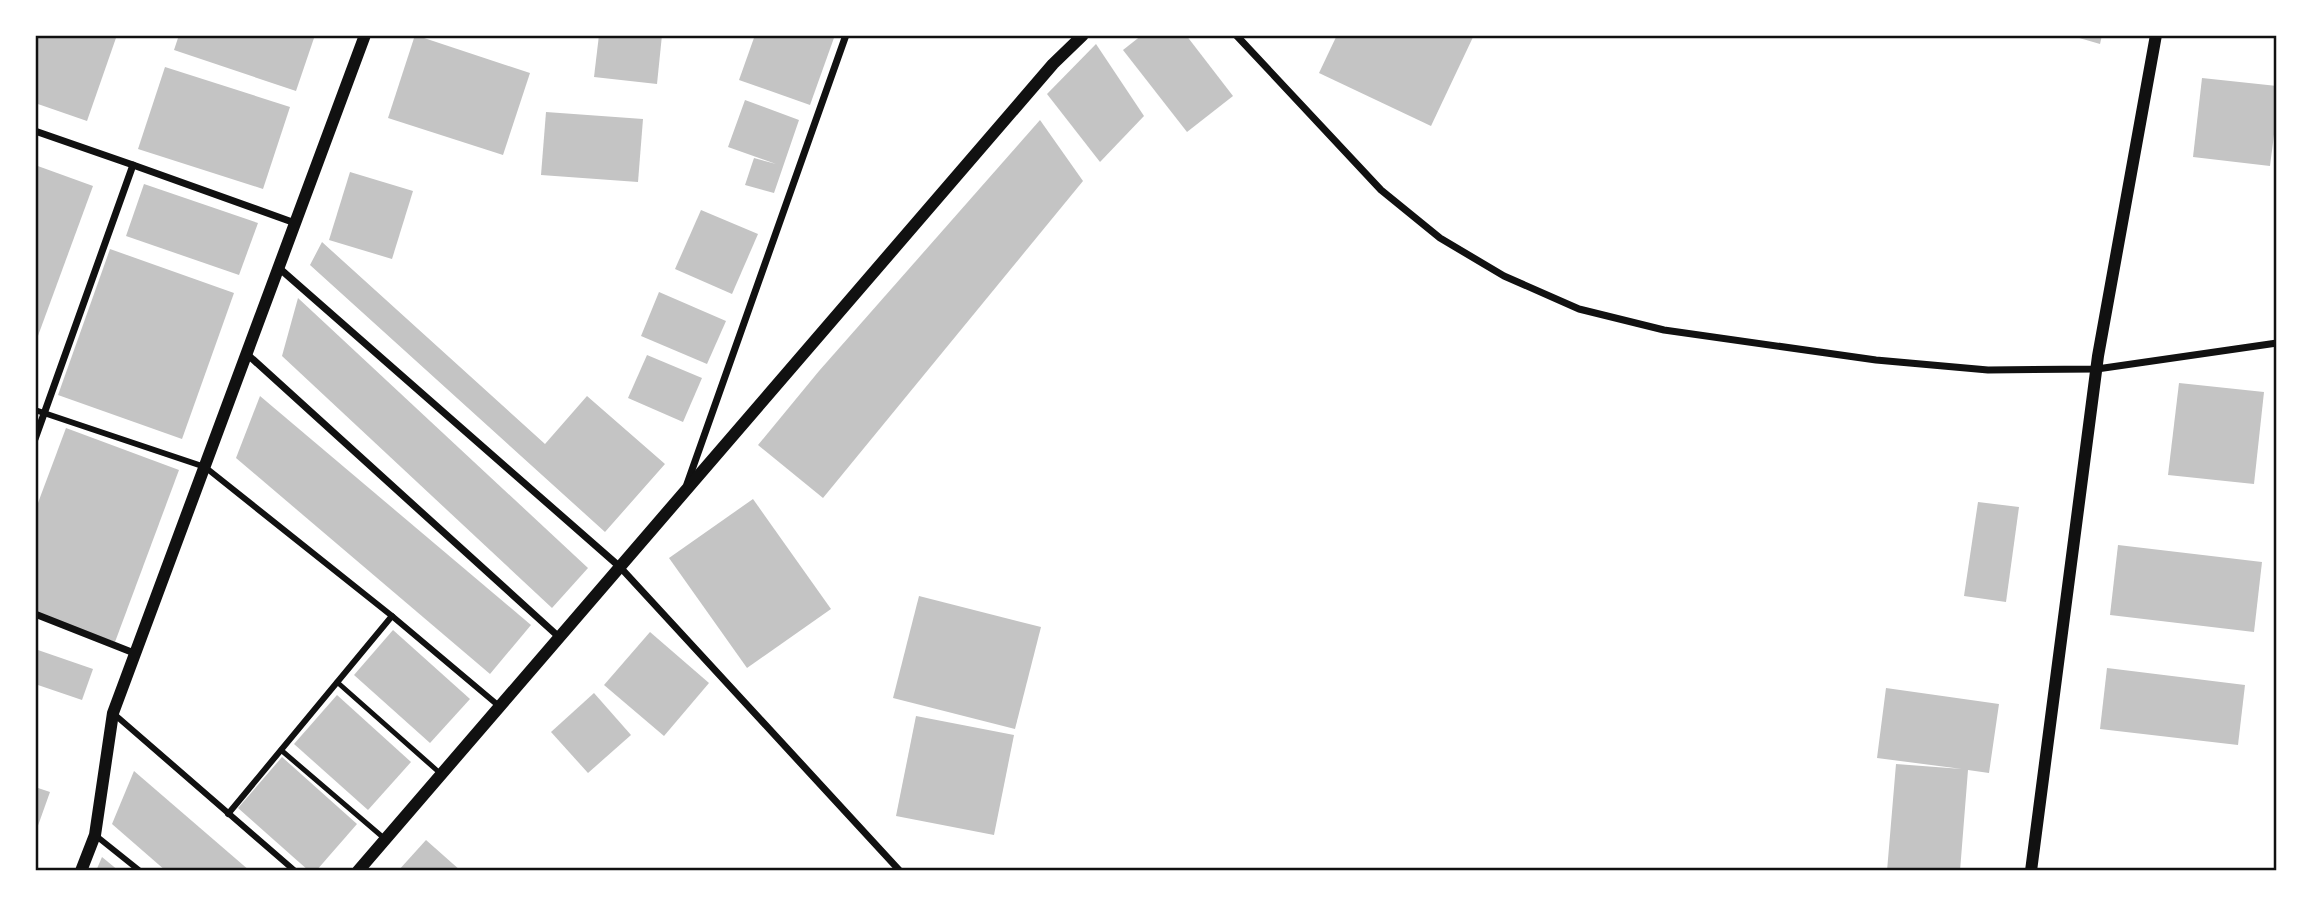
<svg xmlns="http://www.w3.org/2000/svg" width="2312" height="906" font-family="'PT Sans',sans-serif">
	<rect width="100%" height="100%" fill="#fff"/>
	<g fill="#c4c4c4">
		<path d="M 35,35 L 117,35 L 87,121 L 35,103 Z"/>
		<path d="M 179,35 L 306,35 L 314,38 L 296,91 L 174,50 Z"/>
		<path d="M 415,35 L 530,73 L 503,155 L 388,118 Z"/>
		<path d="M 599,35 L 662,35 L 657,84 L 594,77 Z"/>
		<path d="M 755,35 L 835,35 L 810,105 L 739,80 Z"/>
		<path d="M 1142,35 L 1186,35 L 1233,96 L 1187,132 L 1123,50 Z"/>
		<path d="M 1337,35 L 1474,35 L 1431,126 L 1319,73 Z"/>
		<path d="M 2069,35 L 2102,35 L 2100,44 Z"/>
		<path d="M 1096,44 L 1144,116 L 1100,162 L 1047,94 Z"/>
		<path d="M 165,67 L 290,107 L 263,189 L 138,149 Z"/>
		<path d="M 2202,78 L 2277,86 L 2277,111 L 2270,166 L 2193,157 Z"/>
		<path d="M 745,100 L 799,120 L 774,193 L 745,185 L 754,158 L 776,164 L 728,147 Z"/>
		<path d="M 546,112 L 643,119 L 638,182 L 541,175 Z"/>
		<path d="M 1040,120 L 1083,181 L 823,498 L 758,445 L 819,371 Z"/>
		<path d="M 35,165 L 93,186 L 35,344 Z"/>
		<path d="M 350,172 L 413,191 L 392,259 L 329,240 Z"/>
		<path d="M 144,184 L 258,223 L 239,275 L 126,236 Z"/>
		<path d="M 701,210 L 758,234 L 732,294 L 675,269 Z"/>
		<path d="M 322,242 L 545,444 L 587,396 L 665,464 L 605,532 L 310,265 Z"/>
		<path d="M 110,249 L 234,293 L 182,439 L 58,395 Z"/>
		<path d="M 659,292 L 726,321 L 707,364 L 641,336 Z"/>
		<path d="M 298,298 L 588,568 L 552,608 L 282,356 Z"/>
		<path d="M 647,355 L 702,378 L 683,422 L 628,398 Z"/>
		<path d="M 2179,383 L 2264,392 L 2254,484 L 2168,475 Z"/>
		<path d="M 260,396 L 531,625 L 490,674 L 236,458 Z"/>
		<path d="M 66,428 L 179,470 L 115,642 L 35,613 L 35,511 Z"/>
		<path d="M 753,499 L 831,609 L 747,668 L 669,558 Z"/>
		<path d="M 1978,502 L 2019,507 L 2006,602 L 1964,596 Z"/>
		<path d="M 2118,545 L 2262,562 L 2254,632 L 2110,615 Z"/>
		<path d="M 919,596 L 1041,627 L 1015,729 L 893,698 Z"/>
		<path d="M 393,630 L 470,699 L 430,743 L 354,675 Z"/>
		<path d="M 650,632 L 709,683 L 664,736 L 604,685 Z"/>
		<path d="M 35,649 L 93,669 L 82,700 L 35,684 Z"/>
		<path d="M 2107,668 L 2245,685 L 2238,745 L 2100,729 Z"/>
		<path d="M 1886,688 L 1999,704 L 1989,773 L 1968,770 L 1960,871 L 1887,871 L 1896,764 L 1962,769 L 1877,758 Z"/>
		<path d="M 594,693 L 631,735 L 588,773 L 551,732 Z"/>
		<path d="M 337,695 L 411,762 L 368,810 L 294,744 Z"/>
		<path d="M 916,716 L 1014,735 L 994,835 L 896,816 Z"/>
		<path d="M 282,757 L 357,824 L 316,871 L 309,871 L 238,808 Z"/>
		<path d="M 134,771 L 250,871 L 166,871 L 112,824 Z"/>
		<path d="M 35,787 L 50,792 L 35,834 Z"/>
		<path d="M 426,840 L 461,871 L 398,871 Z"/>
		<path d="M 102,857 L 119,871 L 96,871 Z"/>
	</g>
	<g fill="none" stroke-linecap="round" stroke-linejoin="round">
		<g stroke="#111" stroke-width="5">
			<path d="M 337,682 L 441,774"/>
			<path d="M 281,750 L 385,839"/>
		</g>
		<g stroke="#111" stroke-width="6">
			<path d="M 35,410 L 205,467 L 392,616 L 499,706"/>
			<path d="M 114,714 L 295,871"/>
			<path d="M 228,814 L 392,616"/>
			<path d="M 95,835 L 140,871"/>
		</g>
		<g stroke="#111" stroke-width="7">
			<path d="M 1236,35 L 1381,190 L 1440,238 L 1504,276 L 1579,309 L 1664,330 L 1876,360 L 1988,370 L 2097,369 L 2277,343"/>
			<path d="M 35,131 L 133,165"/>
			<path d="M 279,268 L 620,567 L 900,871"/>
			<path d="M 247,354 L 559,637"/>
			<path d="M 35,439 L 133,165 L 295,223"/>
			<path d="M 687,484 L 846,35"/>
			<path d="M 35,614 L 134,653"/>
		</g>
		<g stroke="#111" stroke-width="12">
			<path d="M 81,871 L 95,835 L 113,713 L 365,35"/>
			<path d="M 358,871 L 1053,64 L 1083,35"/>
			<path d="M 2031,871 L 2098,356 L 2156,35"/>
		</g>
	</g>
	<rect width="2312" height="906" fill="none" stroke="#ffffff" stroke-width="74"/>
	<rect x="37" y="37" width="2238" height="832" fill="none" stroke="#111" stroke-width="2.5"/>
</svg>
